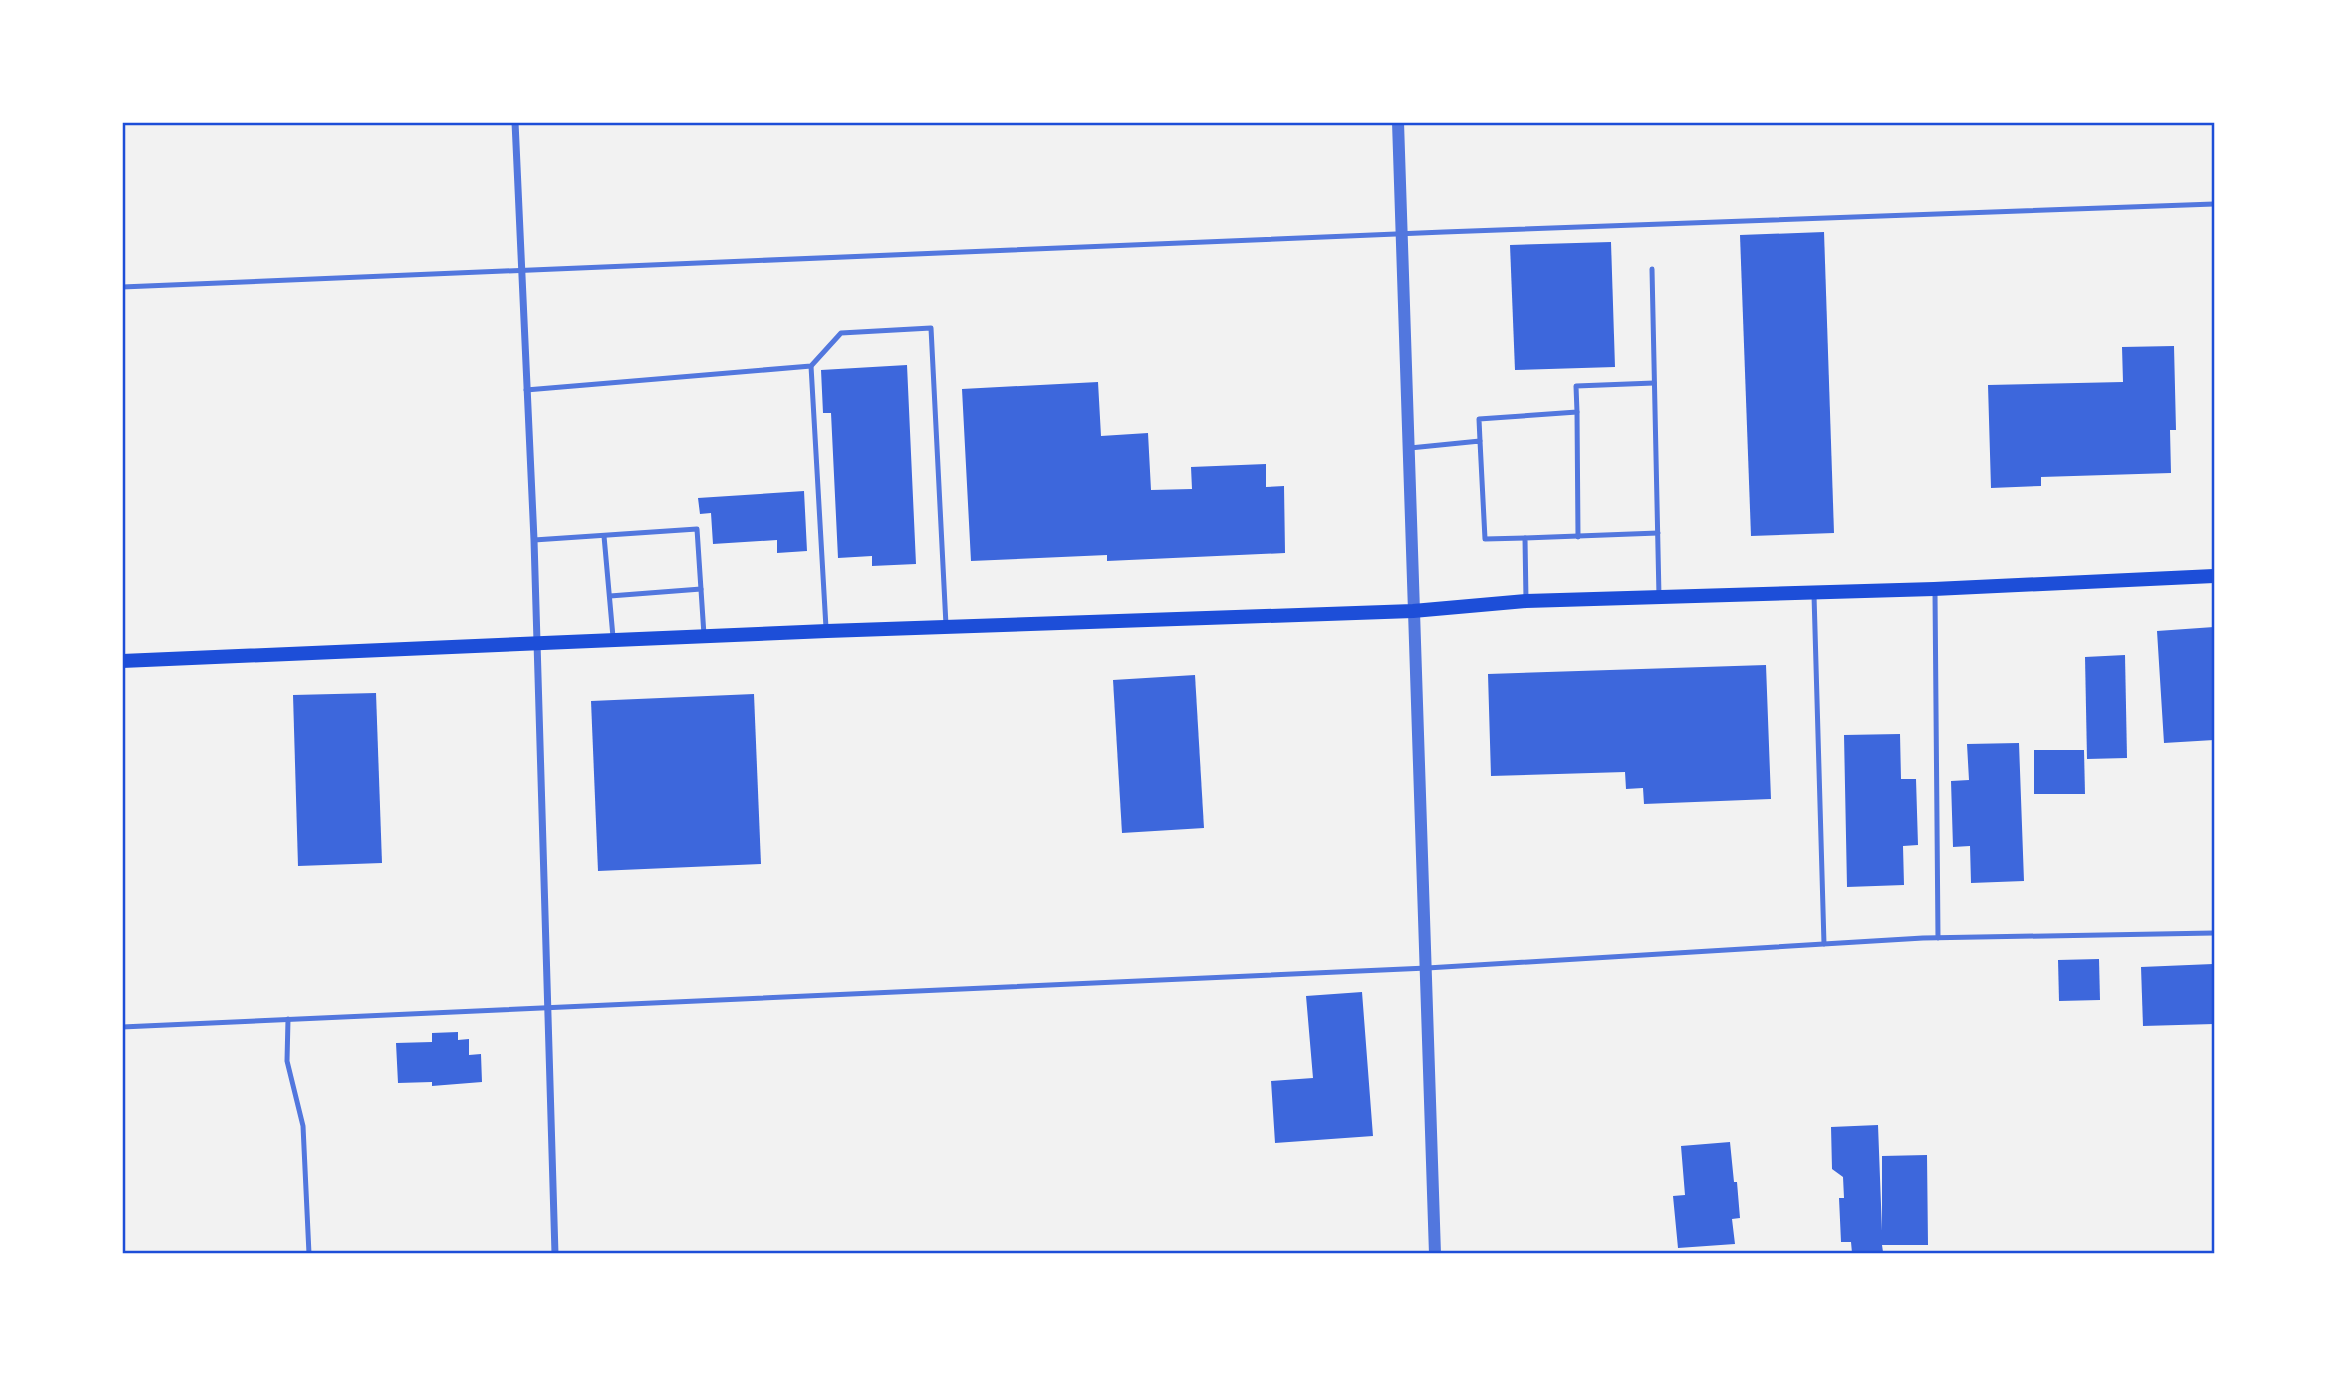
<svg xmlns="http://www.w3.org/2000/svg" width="2337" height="1376" font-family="'Exo 2',sans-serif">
	<rect width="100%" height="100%" fill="#f2f2f2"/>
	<g fill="#3d67dc">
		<path d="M 1824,232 L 1834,533 L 1751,536 L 1740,235 Z"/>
		<path d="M 1611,242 L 1615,367 L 1515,370 L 1510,245 Z"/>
		<path d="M 2174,346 L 2176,430 L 2170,430 L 2171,473 L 2041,477 L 2041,486 L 1991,488 L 1988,385 L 2123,382 L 2122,347 Z"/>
		<path d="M 907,365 L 916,564 L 872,566 L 872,556 L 838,558 L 831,413 L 823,413 L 821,370 Z"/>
		<path d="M 1098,382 L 1101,436 L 1148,433 L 1151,490 L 1192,489 L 1191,467 L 1266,464 L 1266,487 L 1284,486 L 1285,553 L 1107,561 L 1107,555 L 971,561 L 962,389 Z"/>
		<path d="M 804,491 L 807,551 L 777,553 L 777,540 L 713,544 L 711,513 L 700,514 L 698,498 Z"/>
		<path d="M 2214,627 L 2214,740 L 2164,743 L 2157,631 Z"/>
		<path d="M 2125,655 L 2127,758 L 2087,759 L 2085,657 Z"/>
		<path d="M 1766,665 L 1771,799 L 1644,804 L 1643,788 L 1626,789 L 1625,772 L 1491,776 L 1488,674 Z"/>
		<path d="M 1195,675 L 1204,828 L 1122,833 L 1113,680 Z"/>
		<path d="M 376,693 L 382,863 L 298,866 L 293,695 Z"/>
		<path d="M 754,694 L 761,864 L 598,871 L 591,701 Z"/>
		<path d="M 1900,734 L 1901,779 L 1916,779 L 1918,845 L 1903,846 L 1904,885 L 1847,887 L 1844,735 Z"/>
		<path d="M 2019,743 L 2024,881 L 1971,883 L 1970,846 L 1953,847 L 1951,781 L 1969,780 L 1967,744 Z"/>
		<path d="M 2034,750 L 2084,750 L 2085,794 L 2034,794 Z"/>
		<path d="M 2099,959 L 2100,1000 L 2059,1001 L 2058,960 Z"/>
		<path d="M 2213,964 L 2214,1024 L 2143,1026 L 2141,967 Z"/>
		<path d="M 1362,992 L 1373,1136 L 1275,1143 L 1271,1081 L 1313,1078 L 1306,996 Z"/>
		<path d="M 458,1032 L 458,1040 L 469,1039 L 469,1055 L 481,1054 L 482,1082 L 432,1086 L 432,1082 L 398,1083 L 396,1043 L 432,1042 L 432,1033 Z"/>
		<path d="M 1878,1125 L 1882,1231 L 1882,1156 L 1927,1155 L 1928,1245 L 1882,1245 L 1883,1252 L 1852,1253 L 1851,1242 L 1841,1242 L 1839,1198 L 1844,1198 L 1843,1177 L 1832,1169 L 1831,1127 Z"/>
		<path d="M 1730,1142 L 1734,1182 L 1737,1182 L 1740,1218 L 1732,1219 L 1735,1244 L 1678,1248 L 1673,1196 L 1685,1195 L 1681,1146 Z"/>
	</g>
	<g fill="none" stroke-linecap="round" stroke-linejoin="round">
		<g stroke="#5277de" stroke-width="5">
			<path d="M 1652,269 L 1659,596"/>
			<path d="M 122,287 L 1444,232 L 2214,204"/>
			<path d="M 811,366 L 826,628"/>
			<path d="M 526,390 L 811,366 L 841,333 L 931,328 L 946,625"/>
			<path d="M 1577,412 L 1578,537"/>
			<path d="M 1480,441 L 1479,419 L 1577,412 L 1576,386 L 1654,383"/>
			<path d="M 1410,448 L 1480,441 L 1485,539 L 1525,538"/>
			<path d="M 604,536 L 613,637"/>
			<path d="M 534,540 L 697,529 L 704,635"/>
			<path d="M 1935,592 L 1938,938"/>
			<path d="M 1814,595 L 1824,944"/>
			<path d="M 610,596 L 701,589"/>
			<path d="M 1526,601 L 1525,538 L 1658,533"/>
			<path d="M 288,1019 L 287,1061 L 303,1126 L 309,1254"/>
			<path d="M 122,1027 L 1427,968 L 1923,938 L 2214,933"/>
		</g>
		<path stroke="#5277de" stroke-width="7" d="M 515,122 L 534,540 L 555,1254"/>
		<path stroke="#5277de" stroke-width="12" d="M 1398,122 L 1435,1254"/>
		<path stroke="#1d4ed8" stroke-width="14" d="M 122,661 L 827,631 L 1413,611 L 1526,601 L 1934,589 L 2214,576"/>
	</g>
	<rect width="2337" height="1376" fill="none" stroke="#ffffff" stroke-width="248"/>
	<rect x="124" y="124" width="2089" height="1128" fill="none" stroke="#1d4ed8" stroke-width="2.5"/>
</svg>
